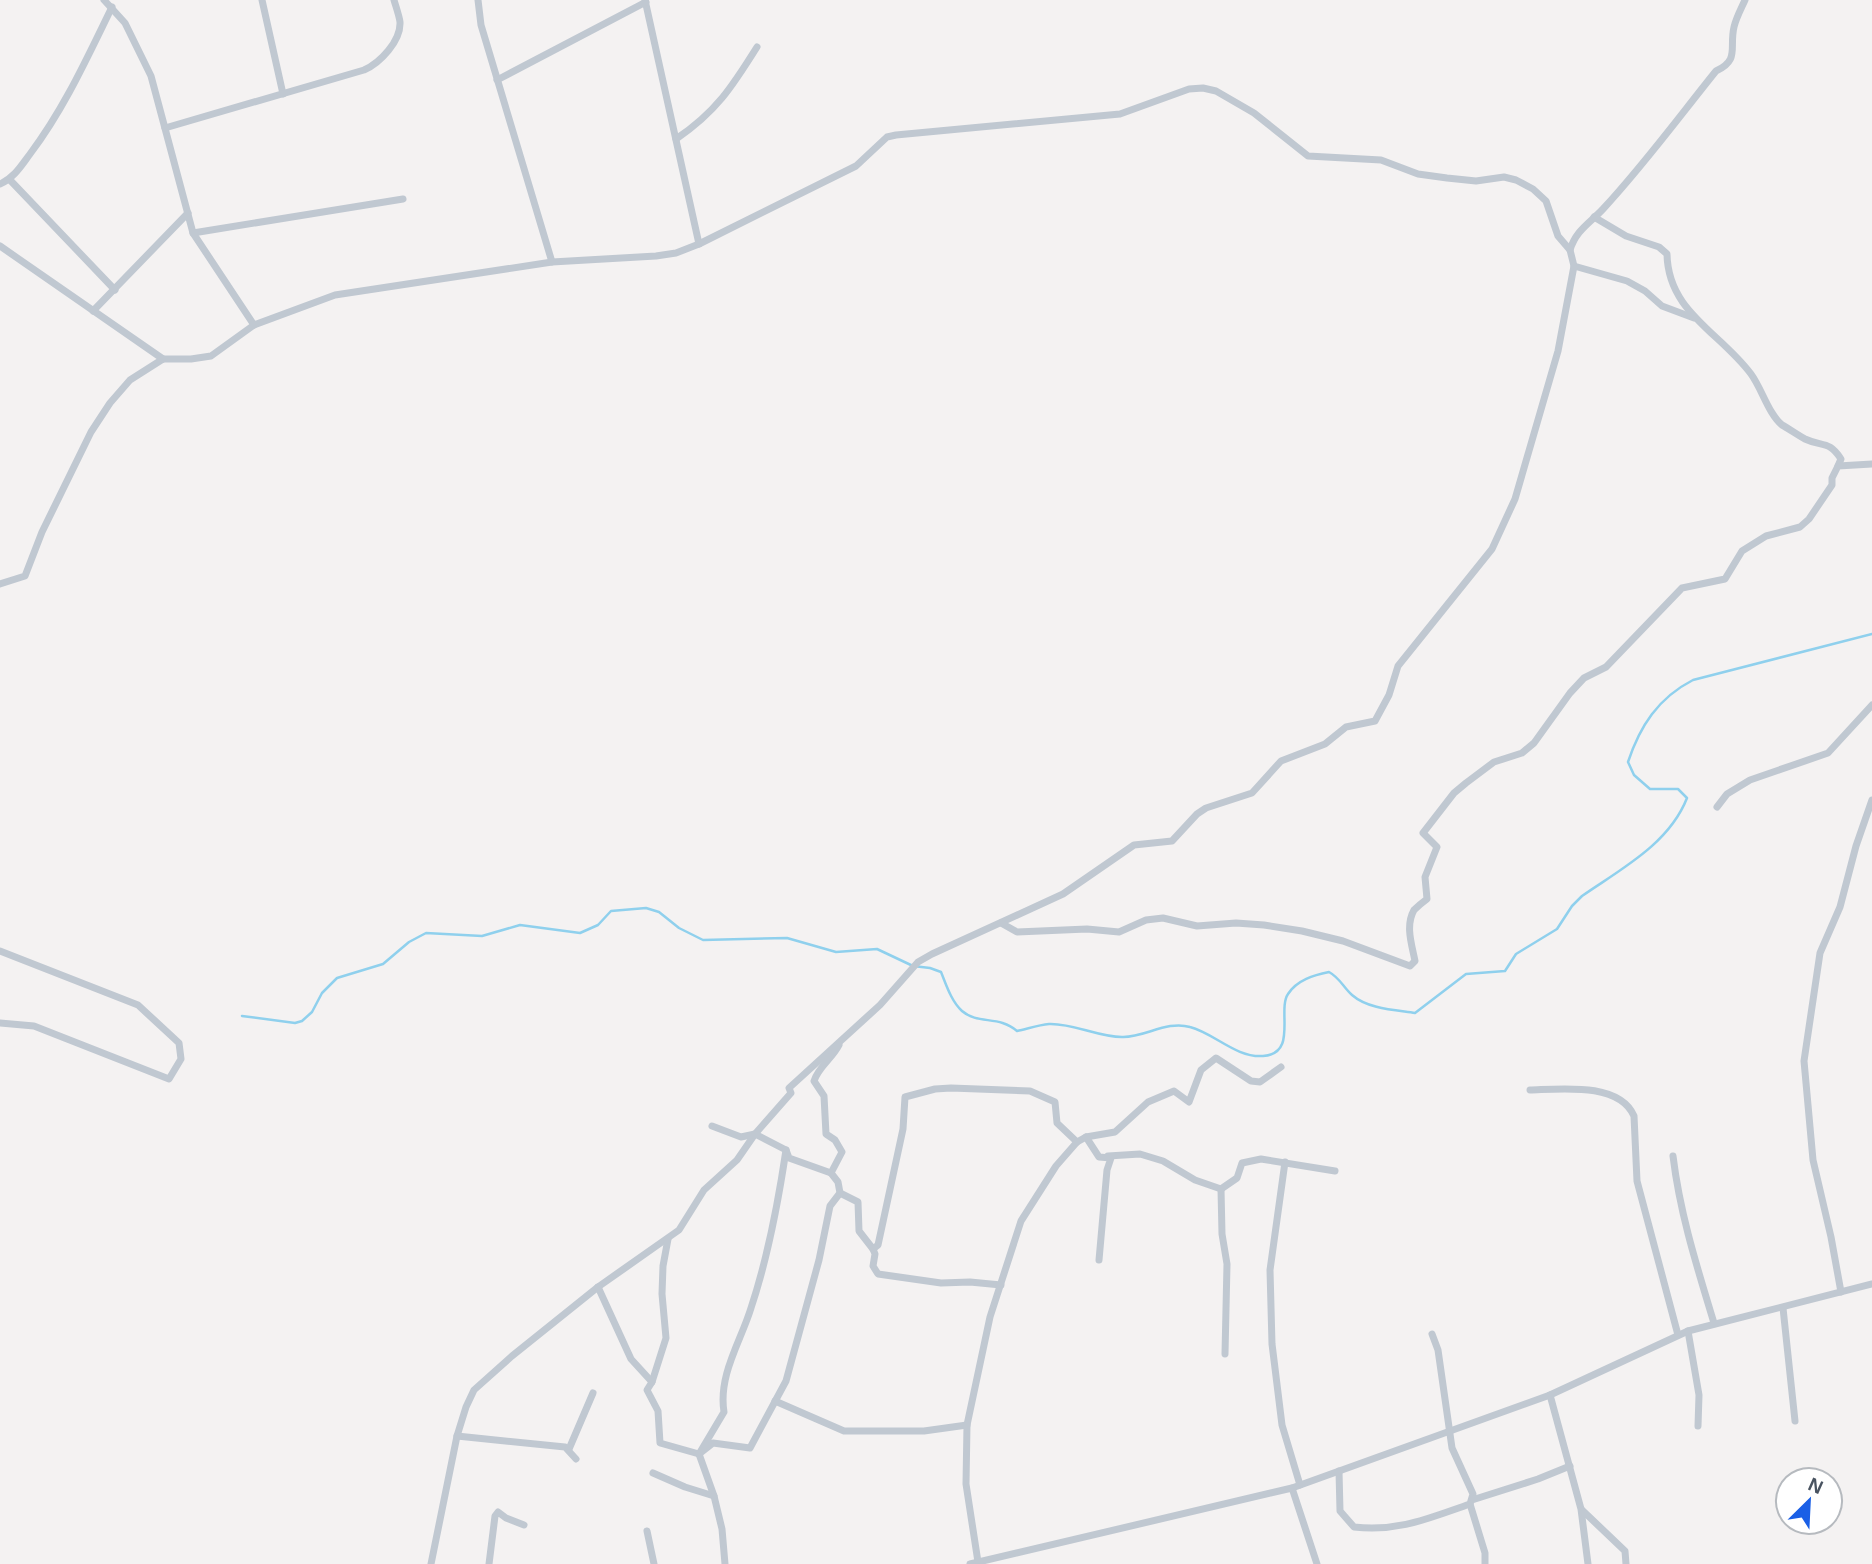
<svg xmlns="http://www.w3.org/2000/svg" width="1872" height="1564" font-family="Arial,sans-serif">
	<rect width="100%" height="100%" fill="#f4f2f2"/>
	<g fill="none" stroke-linecap="round" stroke-linejoin="round">
		<path stroke="#8fd0ed" stroke-width="2.5" d="M 242,1016 L 295,1023 L 302,1021 L 312,1012 L 322,993 L 337,978 L 383,964 L 409,942 L 426,933 L 482,936 L 520,925 L 580,933 L 598,925 L 611,911 L 646,908 L 659,912 L 679,928 L 703,940 L 787,938 L 836,952 L 877,949 L 913,966 L 930,968 L 941,972 C 946,984 951,1001 962,1011 C 978,1025 999,1015 1017,1031 C 1027,1029 1038,1025 1049,1024 C 1073,1023 1098,1037 1122,1037 C 1144,1038 1167,1020 1190,1027 C 1214,1033 1236,1058 1263,1056 C 1298,1054 1277,1010 1288,994 C 1297,980 1314,975 1329,972 C 1340,978 1343,987 1352,995 C 1368,1009 1395,1010 1415,1013 L 1466,974 L 1505,971 L 1516,954 L 1557,929 L 1572,906 L 1582,896 C 1621,869 1669,844 1687,798 L 1678,789 L 1650,789 L 1634,775 L 1628,762 C 1640,726 1658,698 1693,680 L 1872,634"/>
		<g stroke="#c0c8d1" stroke-width="7">
			<path d="M 104,0 L 125,23 L 151,76 L 193,233 L 254,325"/>
			<path d="M 262,0 L 283,94"/>
			<path d="M 478,0 L 481,25 L 552,262"/>
			<path d="M 645,0 L 699,244"/>
			<path d="M 497,80 L 646,2"/>
			<path d="M 165,128 L 364,70 C 380,63 401,41 400,22 C 399,15 396,7 394,0"/>
			<path d="M 676,139 C 716,112 732,87 757,47"/>
			<path d="M 10,180 L 115,290"/>
			<path d="M 0,184 C 14,178 21,166 30,154 C 64,109 87,58 112,7"/>
			<path d="M 1594,217 L 1626,236 L 1659,247 L 1667,254 C 1668,312 1720,332 1751,374 C 1762,389 1768,413 1782,425 C 1786,427 1801,437 1805,439 C 1822,447 1829,440 1841,459 L 1838,466"/>
			<path d="M 193,233 L 403,199"/>
			<path d="M 0,246 L 163,359"/>
			<path d="M 1570,250 C 1576,230 1590,223 1603,209 C 1643,166 1679,117 1716,71 C 1740,60 1729,48 1734,27 C 1736,18 1741,9 1745,0"/>
			<path d="M 1574,266 L 1627,281 L 1645,291 L 1662,306 L 1694,318"/>
			<path d="M 93,311 L 188,213"/>
			<path d="M 0,584 L 25,576 L 42,532 L 91,432 L 110,403 L 130,380 L 163,359 L 191,359 L 211,356 L 254,325 L 335,295 L 552,262 L 656,256 L 676,253 L 699,244 L 856,166 L 887,137 L 896,135 L 1120,114 L 1189,89 L 1203,88 L 1216,91 L 1254,113 L 1308,156 L 1381,160 L 1418,174 L 1447,178 L 1476,181 L 1504,177 L 1516,180 L 1533,189 L 1546,201 L 1558,236 L 1570,250 L 1574,266 L 1558,351 L 1515,499 L 1492,549 L 1398,666 L 1389,695 L 1375,721 L 1346,727 L 1325,744 L 1281,761 L 1252,793 L 1206,808 L 1197,814 L 1172,841 L 1134,845 L 1063,894 L 932,954 L 918,962 L 880,1005 L 789,1088 L 791,1093 L 755,1134 L 737,1160 L 704,1190 L 679,1230 L 598,1287 L 512,1356 L 474,1390 L 466,1407 L 457,1436 L 431,1564"/>
			<path d="M 1717,807 L 1727,794 L 1750,780 L 1828,753 L 1872,705"/>
			<path d="M 1001,923 L 1017,932 L 1087,929 L 1119,932 L 1146,920 L 1163,918 L 1197,926 L 1236,923 L 1264,925 L 1302,931 L 1343,941 L 1410,966 L 1415,961 C 1412,945 1405,926 1414,910 C 1417,907 1423,902 1427,899 L 1425,877 L 1437,847 L 1423,833 L 1454,793 L 1466,783 L 1494,762 L 1522,753 L 1534,743 L 1570,693 L 1584,678 L 1606,667 L 1682,588 L 1725,579 L 1742,551 L 1766,536 L 1800,527 L 1809,519 L 1832,485 L 1832,478 L 1838,466 L 1872,464"/>
			<path d="M 0,951 L 138,1005 L 179,1043 L 181,1059 L 169,1079 L 34,1026 L 0,1023"/>
			<path d="M 1530,1090 C 1561,1089 1619,1082 1634,1116 L 1637,1181 L 1678,1335"/>
			<path d="M 712,1126 L 741,1137 L 755,1134 L 786,1150 L 789,1158 L 831,1173"/>
			<path d="M 1086,1137 L 1099,1157 L 1111,1158 L 1107,1170 L 1099,1260"/>
			<path d="M 1108,1156 L 1140,1154 L 1163,1161 L 1195,1180 L 1221,1189"/>
			<path d="M 1673,1156 C 1680,1214 1697,1267 1714,1323"/>
			<path d="M 1285,1162 L 1270,1270 L 1272,1344 L 1282,1425 L 1300,1485"/>
			<path d="M 1221,1189 L 1222,1234 L 1227,1264 L 1225,1354"/>
			<path d="M 1221,1189 L 1237,1178 L 1242,1163 L 1261,1159 L 1335,1171"/>
			<path d="M 840,1193 L 858,1202 L 859,1231 L 873,1249 L 875,1254 L 873,1266 L 878,1274 L 941,1283 L 970,1282 L 1001,1285"/>
			<path d="M 873,1249 L 878,1245 L 903,1129 L 905,1097 L 935,1089 L 951,1088 L 1030,1091 L 1055,1102 L 1057,1123 L 1077,1142"/>
			<path d="M 598,1287 L 631,1359 L 652,1382 L 647,1390 L 658,1411 L 660,1443 L 699,1454"/>
			<path d="M 1841,1292 L 1831,1237 L 1813,1160 L 1804,1061 L 1820,953 L 1840,907 L 1856,846 L 1872,800"/>
			<path d="M 1783,1308 L 1795,1421"/>
			<path d="M 1688,1331 L 1699,1395 L 1698,1426"/>
			<path d="M 652,1382 L 666,1338 L 662,1294 L 663,1266 L 668,1239"/>
			<path d="M 1550,1395 L 1581,1509 L 1588,1564"/>
			<path d="M 775,1401 L 844,1431 L 924,1431 L 967,1425"/>
			<path d="M 457,1436 L 565,1447 L 576,1459"/>
			<path d="M 569,1449 L 593,1393"/>
			<path d="M 699,1454 L 713,1443 L 750,1448 L 786,1381 L 819,1260 L 830,1206 L 840,1193 L 838,1182 L 831,1173 L 842,1152 L 835,1140 L 826,1134 L 824,1096 L 814,1081 C 819,1066 832,1059 839,1045"/>
			<path d="M 1339,1471 L 1340,1511 L 1354,1527 C 1399,1532 1429,1518 1470,1504 L 1473,1494 L 1452,1448 L 1438,1350 L 1432,1334"/>
			<path d="M 653,1473 L 685,1487 L 714,1496 L 699,1454 L 724,1412 C 718,1375 741,1341 751,1308 C 768,1257 778,1204 786,1150"/>
			<path d="M 1292,1488 L 1317,1564"/>
			<path d="M 714,1496 L 722,1529 L 725,1564"/>
			<path d="M 1472,1500 L 1538,1479 L 1570,1466"/>
			<path d="M 1470,1504 L 1485,1553 L 1485,1564"/>
			<path d="M 1582,1510 L 1625,1551 L 1626,1564"/>
			<path d="M 647,1531 L 654,1564"/>
			<path d="M 978,1562 L 966,1484 L 967,1425 L 990,1317 L 1021,1221 L 1056,1166 L 1077,1142 L 1086,1137 L 1115,1132 L 1148,1102 L 1174,1091 L 1189,1102 L 1201,1070 L 1216,1058 L 1251,1081 L 1260,1082 L 1281,1067"/>
			<path d="M 489,1564 L 495,1516 L 498,1512 L 506,1518 L 524,1525"/>
			<path d="M 970,1564 L 1292,1488 L 1550,1395 L 1688,1331 L 1872,1284"/>
		</g>
	</g>
	<g transform="translate(1809 1501) rotate(24)"><circle r="33" fill="#ffffff" stroke="#b6babf" stroke-width="2"/>
	<path d="M0-5L12 26L0 18L-12 26Z" fill="#1a5fe6"/>
	<text y="-10" font-size="19" font-weight="bold" text-anchor="middle" fill="#495360">N</text>
	</g>
</svg>
